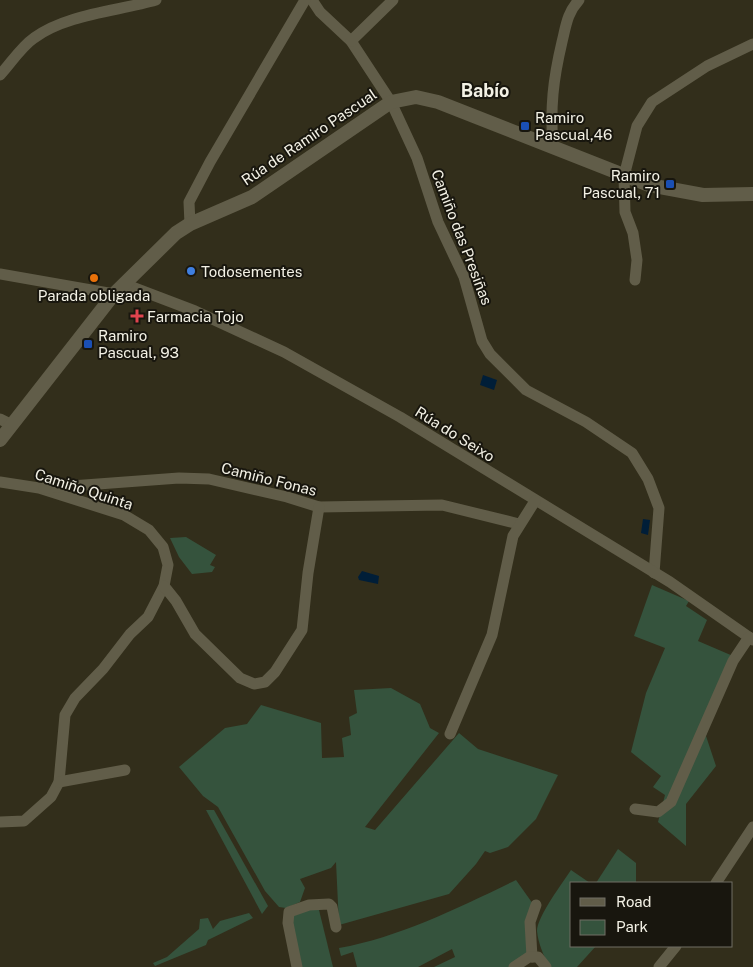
<svg xmlns="http://www.w3.org/2000/svg" width="753" height="967" font-family="'Public Sans',sans-serif">
	<rect width="100%" height="100%" fill="#322e1b"/>
	<g fill="#35533d">
		<path d="M 186,537 L 216,555 L 210,565 L 215,567 L 212,572 L 192,574 L 179,557 L 170,538 Z"/>
		<path d="M 652,585 L 689,601 L 686,606 L 707,620 L 698,641 L 733,656 L 717,691 L 706,736 L 716,766 L 686,804 L 686,846 L 658,822 L 665,795 L 653,787 L 661,776 L 631,752 L 646,693 L 665,648 L 634,636 Z"/>
		<path d="M 391,688 L 420,704 L 430,728 L 439,733 L 365,827 L 375,830 L 459,733 L 478,749 L 558,775 L 536,819 L 508,847 L 490,853 L 485,851 L 476,864 L 449,894 L 339,925 L 336,862 L 331,868 L 300,879 L 305,888 L 300,902 L 286,908 L 279,907 L 265,891 L 218,807 L 203,796 L 179,767 L 225,728 L 247,724 L 261,705 L 321,723 L 322,758 L 344,757 L 342,738 L 351,735 L 349,717 L 357,713 L 354,690 Z"/>
		<path d="M 206,810 L 214,810 L 268,906 L 262,914 Z"/>
		<path d="M 618,849 L 636,863 L 636,883 L 596,883 Z"/>
		<path d="M 571,870 L 590,883 L 572,883 L 572,946 L 596,946 L 577,967 L 550,967 C 544,957 538,943 537,931 C 537,917 563,882 571,870 Z"/>
		<path d="M 516,880 L 533,904 L 529,954 L 511,967 L 434,967 L 455,957 L 452,949 L 418,967 L 357,967 L 353,952 L 341,956 L 339,948 C 400,937 460,907 516,880 Z"/>
		<path d="M 318,906 L 333,967 L 300,967 L 290,915 Z"/>
		<path d="M 249,913 L 253,918 L 208,940 L 206,945 L 155,966 L 153,963 L 167,957 L 199,929 L 200,919 L 208,918 L 213,929 L 220,921 Z"/>
	</g>
	<g fill="#001e38">
		<path d="M 483,375 L 497,380 L 494,390 L 480,385 Z"/>
		<path d="M 643,519 L 650,520 L 648,535 L 641,533 Z"/>
		<path d="M 362,571 L 379,576 L 378,584 L 359,580 L 358,577 Z"/>
	</g>
	<g fill="none" stroke-linecap="round" stroke-linejoin="round">
		<g stroke="#615d49" stroke-width="11">
			<path d="M 312,0 L 320,12 L 351,41 L 391,102 L 417,158 L 438,222 L 464,277 L 482,341 L 490,354 L 526,390 L 586,422 L 632,453 L 648,479 L 659,508 L 654,573"/>
			<path d="M 351,41 L 393,0"/>
			<path d="M 0,75 C 11,63 21,47 34,38 C 66,14 119,11 156,0"/>
			<path d="M 553,147 C 550,108 553,80 562,42 C 566,26 567,13 579,0"/>
			<path d="M 190,224 L 189,202 L 210,162 L 305,0"/>
			<path d="M 0,274 L 114,294"/>
			<path d="M 635,280 L 637,260 L 633,233 L 625,212 L 624,176 L 637,126 L 652,102 L 707,66 L 753,44"/>
			<path d="M 124,284 L 195,311 L 284,352 L 400,417 L 670,582 L 753,640"/>
			<path d="M 0,419 L 12,425"/>
			<path d="M 0,482 L 39,488 L 124,515 L 149,530 L 163,547 L 168,565 L 164,586 L 148,617 L 130,634 L 103,669 L 75,698 L 65,715 L 59,782 L 51,797 L 24,821 L 0,822"/>
			<path d="M 44,488 L 179,478 L 209,479 L 287,497 L 319,507 L 442,505 L 519,524"/>
			<path d="M 164,586 L 176,601 L 195,634 L 240,678 L 254,684 L 265,682 L 275,672 L 302,630 L 308,573 L 319,507"/>
			<path d="M 450,734 L 492,635 L 513,536 L 535,501"/>
			<path d="M 59,782 L 125,770"/>
			<path d="M 635,809 L 658,812 L 671,802 L 733,661 L 749,637"/>
			<path d="M 716,883 L 753,827"/>
			<path d="M 532,957 L 530,922 L 536,905"/>
			<path d="M 297,967 L 288,923 L 289,912 L 309,905 L 329,904 L 332,907 L 336,927"/>
			<path d="M 514,967 L 529,957 L 538,957 L 546,967"/>
			<path d="M 659,967 L 676,946"/>
		</g>
		<path stroke="#615d49" stroke-width="14" d="M 0,440 L 114,294 L 176,233 L 190,224 L 252,197 L 391,102 L 416,97 L 438,102 L 649,185 L 703,195 L 753,194"/>
	</g>
	<g fill="#1a4fb4" stroke="#18160e" stroke-width="2">
		<rect x="520" y="121" width="10" height="10" rx="2.5"/>
		<rect x="665" y="179" width="10" height="10" rx="2.5"/>
		<rect x="83" y="339" width="10" height="10" rx="2.5"/>
	</g>
	<circle fill="#3f7fe0" stroke="#18160e" stroke-width="2" cx="191" cy="271" r="5"/>
	<circle fill="#e8710a" stroke="#18160e" stroke-width="2" cx="94" cy="278" r="5"/>
	<path fill="#e0444e" stroke="#18160e" stroke-width="2" d="M134.5 308.5h5v5h5v5h-5v5h-5v-5h-5v-5h5z"/>
	<g text-anchor="middle" dominant-baseline="central" stroke-width="4" stroke-linejoin="round" paint-order="stroke">
		<g font-size="15" fill="#f3f1e5" stroke="#18160e" text-anchor="start">
			<text x="535" y="117">Ramiro<tspan x="535" dy="17">Pascual,46</tspan></text>
			<text x="660" y="175" text-anchor="end">Ramiro<tspan x="660" dy="17">Pascual, 71</tspan></text>
			<text x="201" y="271">Todosementes</text>
			<text x="94" y="295" text-anchor="middle">Parada obligada</text>
			<text x="147" y="316">Farmacia Tojo</text>
			<text x="98" y="335">Ramiro<tspan x="98" dy="17">Pascual, 93</tspan></text>
		</g>
		<g font-size="15" fill="#f3f1e5" stroke="#18160e">
			<text transform="translate(309 137) rotate(-34)">Rúa de Ramiro Pascual</text>
			<text transform="translate(462 237) rotate(69)">Camiño das Presiñas</text>
			<text transform="translate(455 434) rotate(32)">Rúa do Seixo</text>
			<text transform="translate(269 479) rotate(14)">Camiño Fonas</text>
			<text transform="translate(84 489) rotate(18)">Camiño Quinta</text>
		</g>
		<g font-size="18" font-weight="bold" fill="#f3f1e5" stroke="#18160e">
			<text x="485" y="90">Babío</text>
		</g>
	</g>
	<rect x="570" y="882" width="162" height="65" fill="#18160e" stroke="#706e64"/>
	<rect x="580" y="898" width="25" height="8" fill="#615d49" stroke="#706e64"/>
	<text x="616" y="907" font-size="15" fill="#f3f1e5">Road</text>
	<rect x="580" y="920" width="25" height="15" fill="#35533d" stroke="#706e64"/>
	<text x="616" y="932" font-size="15" fill="#f3f1e5">Park</text>
</svg>
